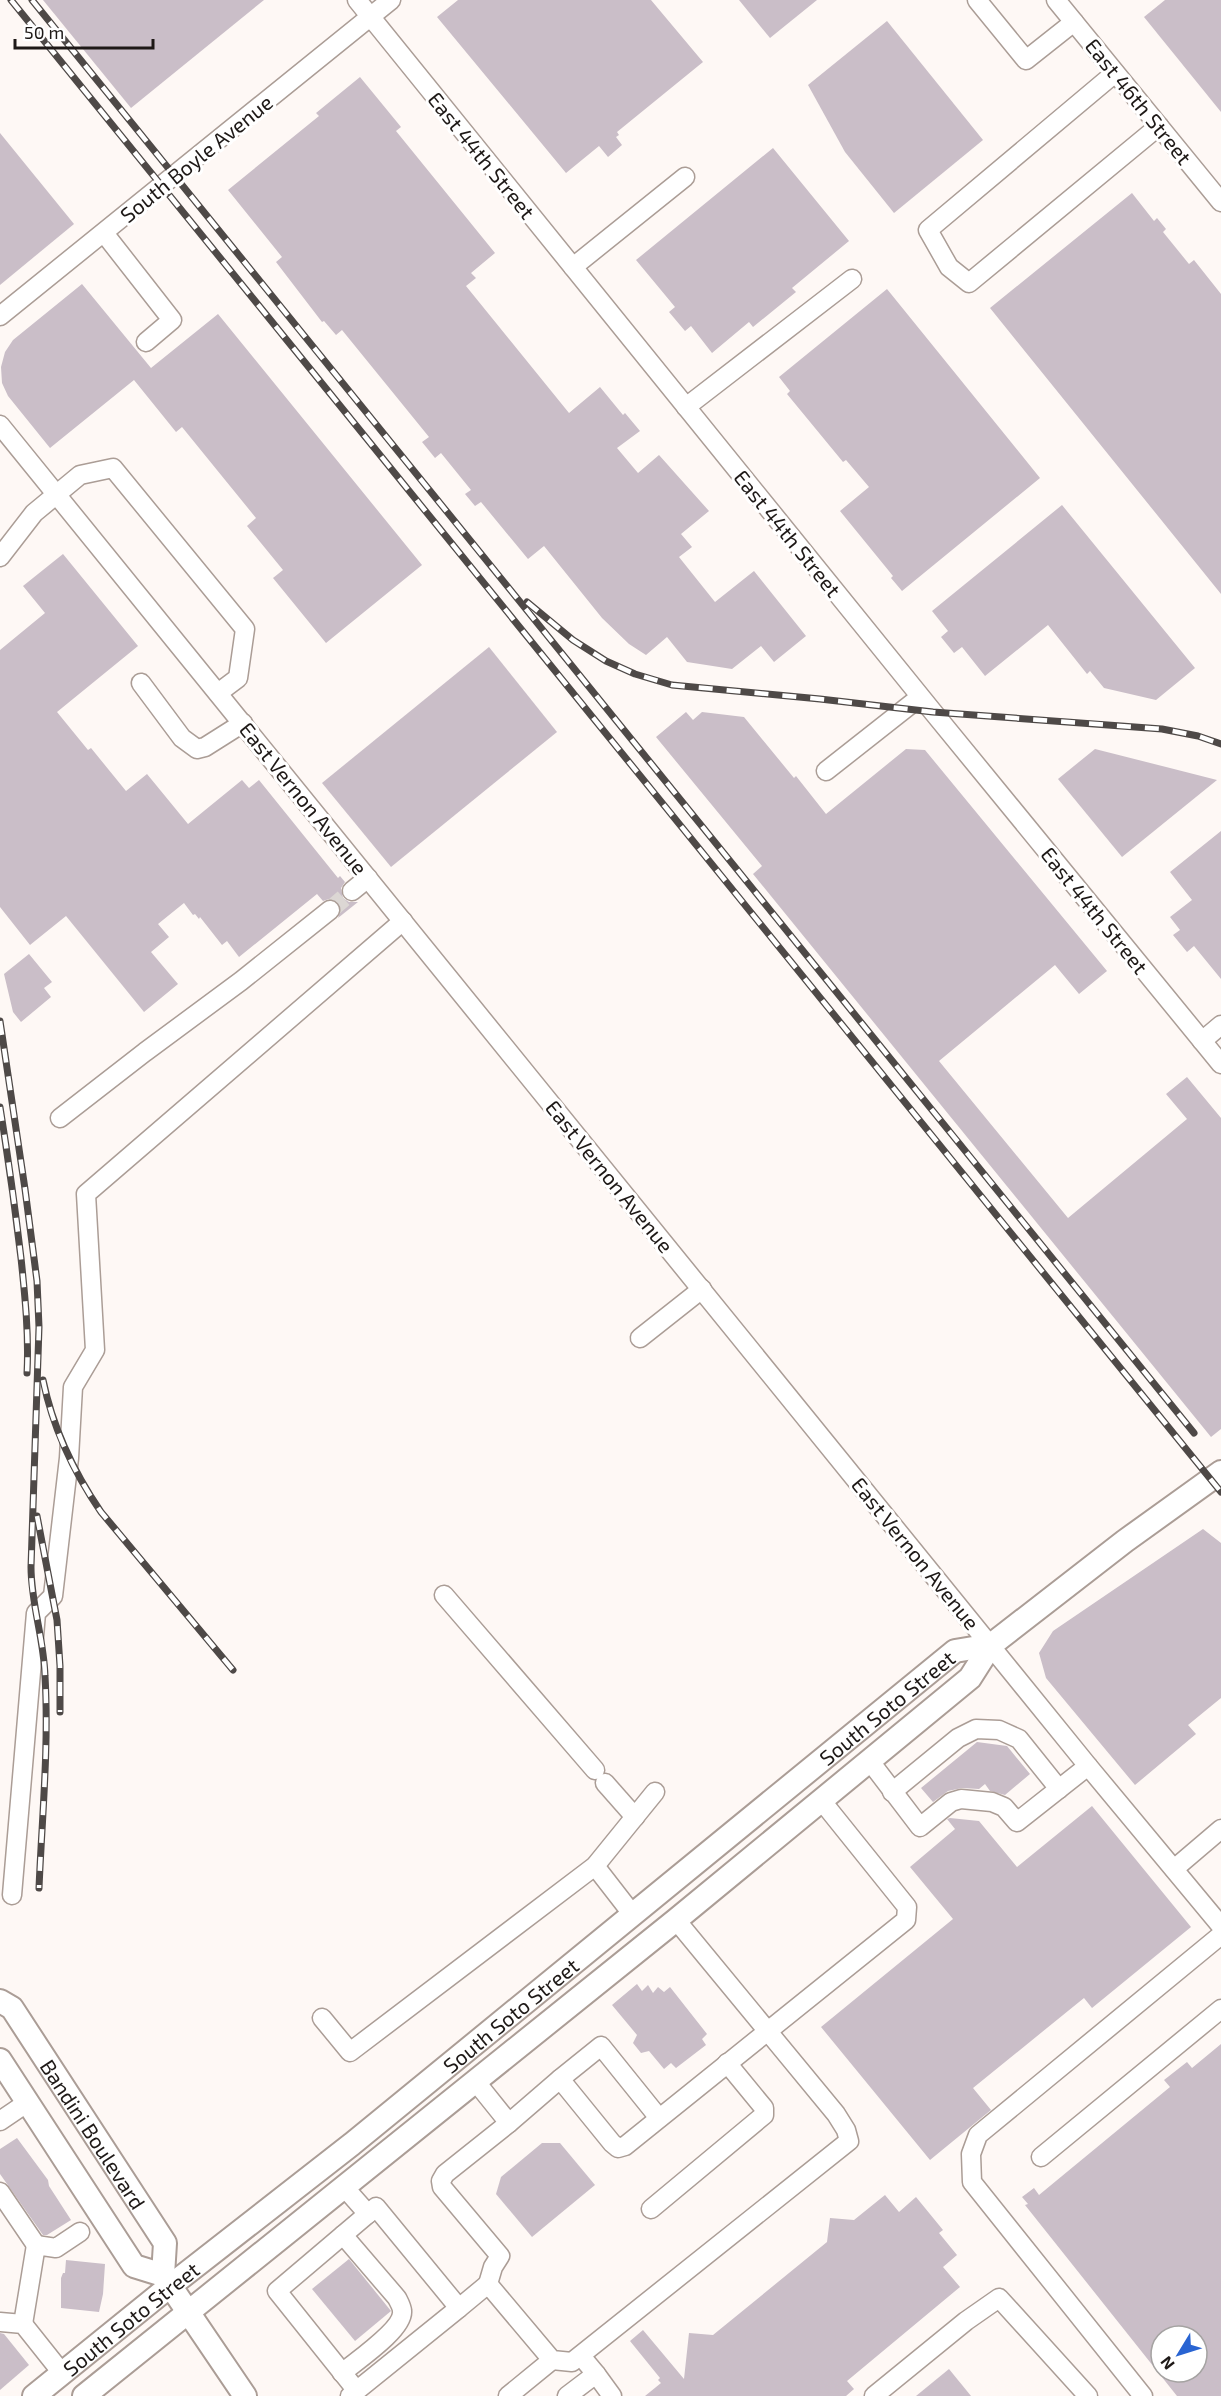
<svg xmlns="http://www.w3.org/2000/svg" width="1221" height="2396" font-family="'Exo 2',sans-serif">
	<rect width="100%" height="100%" fill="#fef8f5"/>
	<g fill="#cabec8" fill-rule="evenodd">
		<path d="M 43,0 L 264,0 L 131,108 Z"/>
		<path d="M 458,0 L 651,0 L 703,62 L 617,132 L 619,135 L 616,137 L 622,145 L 608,157 L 599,146 L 566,173 L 437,17 Z"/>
		<path d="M 739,0 L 817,0 L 770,38 Z"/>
		<path d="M 1165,0 L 1221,0 L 1221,112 L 1144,17 Z"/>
		<path d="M 887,21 L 983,140 L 894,213 L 845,152 L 808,85 Z"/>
		<path d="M 360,77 L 401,127 L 396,131 L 495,253 L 471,273 L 476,278 L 466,286 L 569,413 L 600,387 L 623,415 L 625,413 L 640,431 L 617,448 L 638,473 L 659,455 L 709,511 L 681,534 L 692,547 L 679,557 L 715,602 L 754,571 L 806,636 L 774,662 L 761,646 L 732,669 L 687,662 L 667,637 L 646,655 L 629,644 L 602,618 L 544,546 L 528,559 L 481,502 L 475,506 L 465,494 L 471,490 L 441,453 L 435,458 L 422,442 L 429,437 L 342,330 L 336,335 L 324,321 L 322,322 L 276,262 L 282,257 L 228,190 L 319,116 L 316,113 Z"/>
		<path d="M 0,133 L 74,224 L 0,285 Z"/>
		<path d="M 773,148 L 849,241 L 792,288 L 796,292 L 753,327 L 749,322 L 712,353 L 691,326 L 685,331 L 669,312 L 675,307 L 636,260 Z"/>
		<path d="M 1132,193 L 1154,221 L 1157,218 L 1166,229 L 1163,232 L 1189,264 L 1194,260 L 1221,294 L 1221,594 L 990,308 Z"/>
		<path d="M 82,284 L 151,368 L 218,314 L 422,565 L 326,643 L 273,578 L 283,570 L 247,526 L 256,518 L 182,427 L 176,432 L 134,380 L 50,448 L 8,396 L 2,383 L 1,367 L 5,352 L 13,340 Z"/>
		<path d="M 887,289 L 1040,478 L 902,591 L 891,578 L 893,576 L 840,511 L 869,487 L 846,460 L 843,462 L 787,394 L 790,391 L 779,377 Z"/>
		<path d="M 1062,505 L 1195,668 L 1156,700 L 1104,688 L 1090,671 L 1087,674 L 1048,625 L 985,676 L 962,647 L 954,653 L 941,637 L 948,631 L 932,611 Z"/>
		<path d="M 63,554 L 138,646 L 57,712 L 88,750 L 91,748 L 126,791 L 147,774 L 188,824 L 242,780 L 249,788 L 259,780 L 338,878 L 340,876 L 345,882 L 341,888 L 343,898 L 349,902 L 358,902 L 338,918 L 341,909 L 338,903 L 329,899 L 323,901 L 317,894 L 239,957 L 227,941 L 222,945 L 200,917 L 199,919 L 195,914 L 193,915 L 184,903 L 158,924 L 169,937 L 151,952 L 178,984 L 144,1012 L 66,916 L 30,945 L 0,907 L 0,650 L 45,613 L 23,586 Z"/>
		<path d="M 489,647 L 557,732 L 391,867 L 322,783 Z"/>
		<path d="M 686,712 L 693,720 L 702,712 L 744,717 L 794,778 L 796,776 L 826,814 L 906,749 L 925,750 L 1107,971 L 1079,994 L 1055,965 L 939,1061 L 1068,1218 L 1187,1119 L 1166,1094 L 1187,1077 L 1221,1118 L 1221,1429 L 1211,1437 L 753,874 L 762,866 L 656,737 Z"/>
		<path d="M 1095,749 L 1170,768 L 1217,780 L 1122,857 L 1058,779 Z"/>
		<path d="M 1221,831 L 1221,979 L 1194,946 L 1187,952 L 1173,935 L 1180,930 L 1170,917 L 1192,900 L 1170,872 Z"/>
		<path d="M 29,954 L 52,982 L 44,988 L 51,997 L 21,1022 L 13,1012 L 4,974 Z"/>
		<path d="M 1203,1529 L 1221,1543 L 1221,1698 L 1188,1725 L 1196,1734 L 1135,1785 L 1046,1678 L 1039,1653 L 1053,1631 Z"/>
		<path d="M 977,1742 L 1007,1746 L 1030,1774 L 1005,1795 L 990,1791 L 985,1784 L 979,1789 L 962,1788 L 948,1791 L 933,1802 L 921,1788 Z"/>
		<path d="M 1092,1806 L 1191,1927 L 1092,2008 L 1084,1998 L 973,2088 L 991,2110 L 930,2160 L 821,2027 L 953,1919 L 910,1867 L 955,1829 L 947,1819 L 950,1818 L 979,1821 L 1017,1867 Z"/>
		<path d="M 637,1984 L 642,1991 L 648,1985 L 653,1993 L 658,1987 L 664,1992 L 670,1987 L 707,2034 L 702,2039 L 706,2045 L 676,2068 L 671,2063 L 664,2069 L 649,2051 L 641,2053 L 633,2043 L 637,2035 L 612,2005 Z"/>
		<path d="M 1221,2044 L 1221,2396 L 1177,2396 L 1025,2205 L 1028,2204 L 1022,2197 L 1034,2188 L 1039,2195 L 1170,2087 L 1164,2080 L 1187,2062 L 1192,2068 ZM 1161,2336 L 1197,2336 L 1197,2372 L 1161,2372 Z"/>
		<path d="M 17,2138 L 48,2180 L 49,2186 L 71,2220 L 47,2235 L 43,2235 L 0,2174 L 0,2149 Z"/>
		<path d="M 542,2143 L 560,2143 L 595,2185 L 532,2237 L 496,2194 L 501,2177 Z"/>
		<path d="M 885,2195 L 899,2212 L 916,2197 L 943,2230 L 939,2233 L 957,2255 L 943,2267 L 960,2287 L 847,2381 L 854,2389 L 846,2396 L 645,2396 L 661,2383 L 658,2380 L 660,2378 L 630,2341 L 643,2330 L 684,2379 L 689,2333 L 713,2335 L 827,2242 L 830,2218 L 854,2220 Z"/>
		<path d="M 349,2259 L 391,2311 L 355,2341 L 312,2289 Z"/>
		<path d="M 66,2260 L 105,2264 L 103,2294 L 99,2312 L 61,2308 L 61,2278 L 63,2273 L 65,2273 Z"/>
		<path d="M 0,2333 L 4,2334 L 29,2365 L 0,2390 Z"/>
		<path d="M 949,2369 L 971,2396 L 916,2396 Z"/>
	</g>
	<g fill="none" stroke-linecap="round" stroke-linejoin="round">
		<path stroke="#dcd7d4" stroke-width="18" stroke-dasharray="18 9" stroke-linecap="butt" d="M 330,910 L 352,891"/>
		<defs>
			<g id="minor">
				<path d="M 357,0 L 933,712 L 1221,1064"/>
				<path d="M 977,0 L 1026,60 L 1074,22"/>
				<path d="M 1056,0 L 1221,202"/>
				<path d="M 1115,73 L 928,230 L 949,267 L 969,283 L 1159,126"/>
				<path d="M 104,233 L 172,320 L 146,342"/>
				<path d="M 573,267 L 685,177"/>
				<path d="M 0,316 L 391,0"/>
				<path d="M 686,407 L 852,279"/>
				<path d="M 0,425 L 1088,1766 L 1221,1926"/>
				<path d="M 0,557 L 34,513 L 80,475 L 113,468 L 245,629 L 238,678 L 218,693"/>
				<path d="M 141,683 L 182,738 L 197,749 L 205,747 L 243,723"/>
				<path d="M 826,771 L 920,697"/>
				<path d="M 352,891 L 368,878"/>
				<path d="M 1202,1041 L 1221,1025"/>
				<path d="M 60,1118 L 145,1052 L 241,981 L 330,910"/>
				<path d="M 640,1338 L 702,1289"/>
				<path d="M 444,1595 L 595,1770"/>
				<path d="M 869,1760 L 920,1827 L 951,1802 L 961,1799 L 992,1802 L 1004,1807 L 1017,1822 L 1088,1766"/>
				<path d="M 605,1783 L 635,1817"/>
				<path d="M 892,1792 L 958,1738 L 976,1729 L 999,1730 L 1019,1739 L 1059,1789"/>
				<path d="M 595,1866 L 633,1915"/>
				<path d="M 1174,1869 L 1221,1829"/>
				<path d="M 12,1895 L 36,1613 L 53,1596 L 69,1458 L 73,1387 L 95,1350 L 86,1194 L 403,921"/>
				<path d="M 322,2018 L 350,2052 L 595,1866 L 655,1792"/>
				<path d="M 560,2079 L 601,2046 L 659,2118"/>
				<path d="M 476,2082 L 509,2123 L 445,2174 L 441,2181 L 442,2187 L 500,2256 L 493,2267 L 488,2284 L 552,2360 L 572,2362 L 849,2141 L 846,2130 L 836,2114 L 676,1920"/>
				<path d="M 0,2121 L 28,2102"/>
				<path d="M 509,2123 L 560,2079 L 612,2143 L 618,2148 L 625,2146 L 906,1920 L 907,1907 L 821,1800"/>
				<path d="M 1041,2157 L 1221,2009"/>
				<path d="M 345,2188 L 368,2214"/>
				<path d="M 0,2192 L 36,2245"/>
				<path d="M 651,2209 L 764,2115 L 764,2108 L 727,2063"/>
				<path d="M 459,2308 L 488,2284"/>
				<path d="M 0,2322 L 23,2324 L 62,2373"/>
				<path d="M 23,2324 L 36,2245 L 56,2248 L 80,2232"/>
				<path d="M 342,2373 C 356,2361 404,2329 402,2311 C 402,2307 399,2302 397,2298 L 343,2235"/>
				<path d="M 596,2374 L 612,2396"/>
				<path d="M 350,2396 L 459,2308 L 376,2207 L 277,2291 L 357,2391"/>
				<path d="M 508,2396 L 552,2360"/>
				<path d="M 567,2396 L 596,2374 L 581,2356"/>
				<path d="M 874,2396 L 966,2321 L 999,2298 L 1088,2396"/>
				<path d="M 1143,2396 L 972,2182 L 971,2154 L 978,2135 L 1221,1935"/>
			</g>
			<g id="major">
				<path id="s1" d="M 0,2001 L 12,2008 L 165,2243 L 163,2275 L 245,2396"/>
				<path d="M 0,2060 L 134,2266 L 163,2275"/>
				<path id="s2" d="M 34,2396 L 170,2286 L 352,2144 L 955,1651 L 991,1645"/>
				<path d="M 84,2396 L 676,1920 L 970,1678 L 991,1645 L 1125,1541 L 1221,1472"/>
			</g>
		</defs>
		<use href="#minor" stroke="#ab9d96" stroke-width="21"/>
		<use href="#major" stroke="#ab9d96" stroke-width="26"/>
		<use href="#minor" stroke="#fff" stroke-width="18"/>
		<use href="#major" stroke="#fff" stroke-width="22"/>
		<defs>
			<g id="rail">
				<path d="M 11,0 L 1221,1492"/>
				<path d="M 32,0 L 1194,1433"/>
				<path d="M 527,602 L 573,640 L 606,661 L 635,674 L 672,685 L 820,699 L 933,712 L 1162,729 L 1198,736 L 1221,744"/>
				<path d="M 0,1021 L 25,1189 L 37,1281 L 39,1327 L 31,1567 C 31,1604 44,1639 45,1676 C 49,1746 42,1817 39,1888"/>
				<path d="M 0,1107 C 8,1157 15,1207 21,1258 C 25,1296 29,1335 27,1373"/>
				<path d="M 43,1380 C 53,1429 73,1471 101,1512 L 233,1670"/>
				<path d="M 37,1516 L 57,1620 L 60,1666 L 60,1712"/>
			</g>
		</defs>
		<use href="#rail" stroke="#4e4947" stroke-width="7"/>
		<use href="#rail" stroke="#fff" stroke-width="4.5" stroke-dasharray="14" stroke-linecap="butt"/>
	</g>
	<g text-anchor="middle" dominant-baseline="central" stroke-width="6" stroke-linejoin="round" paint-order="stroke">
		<g font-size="21" fill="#1e1917" stroke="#fff">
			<text transform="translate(1139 101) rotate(51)">East 46th Street</text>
			<text transform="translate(482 155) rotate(51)">East 44th Street</text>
			<text transform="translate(196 158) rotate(-39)">South Boyle Avenue</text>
			<text transform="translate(788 533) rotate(51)">East 44th Street</text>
			<text transform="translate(304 798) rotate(51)">East Vernon Avenue</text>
			<text transform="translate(1095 910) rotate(51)">East 44th Street</text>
			<text transform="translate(610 1176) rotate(51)">East Vernon Avenue</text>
			<text transform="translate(916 1553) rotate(51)">East Vernon Avenue</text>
			<text stroke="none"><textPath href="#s2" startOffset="1096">South Soto Street</textPath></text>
			<text stroke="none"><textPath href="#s2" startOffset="610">South Soto Street</textPath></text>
			<text stroke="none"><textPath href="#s1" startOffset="164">Bandini Boulevard</textPath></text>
			<text stroke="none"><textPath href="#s2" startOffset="124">South Soto Street</textPath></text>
		</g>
	</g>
	<g transform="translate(1179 2354) rotate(232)"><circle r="28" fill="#ffffff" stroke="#a5a3a2" stroke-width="1.5"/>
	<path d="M0-4.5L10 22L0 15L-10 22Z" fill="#2964d2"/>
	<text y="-9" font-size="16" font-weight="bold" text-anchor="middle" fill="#1e1917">N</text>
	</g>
	<path d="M15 39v9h138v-9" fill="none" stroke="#1e1917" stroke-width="3"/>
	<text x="24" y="39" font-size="18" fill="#1e1917" stroke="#ffffff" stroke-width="4.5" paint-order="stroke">50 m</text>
</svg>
